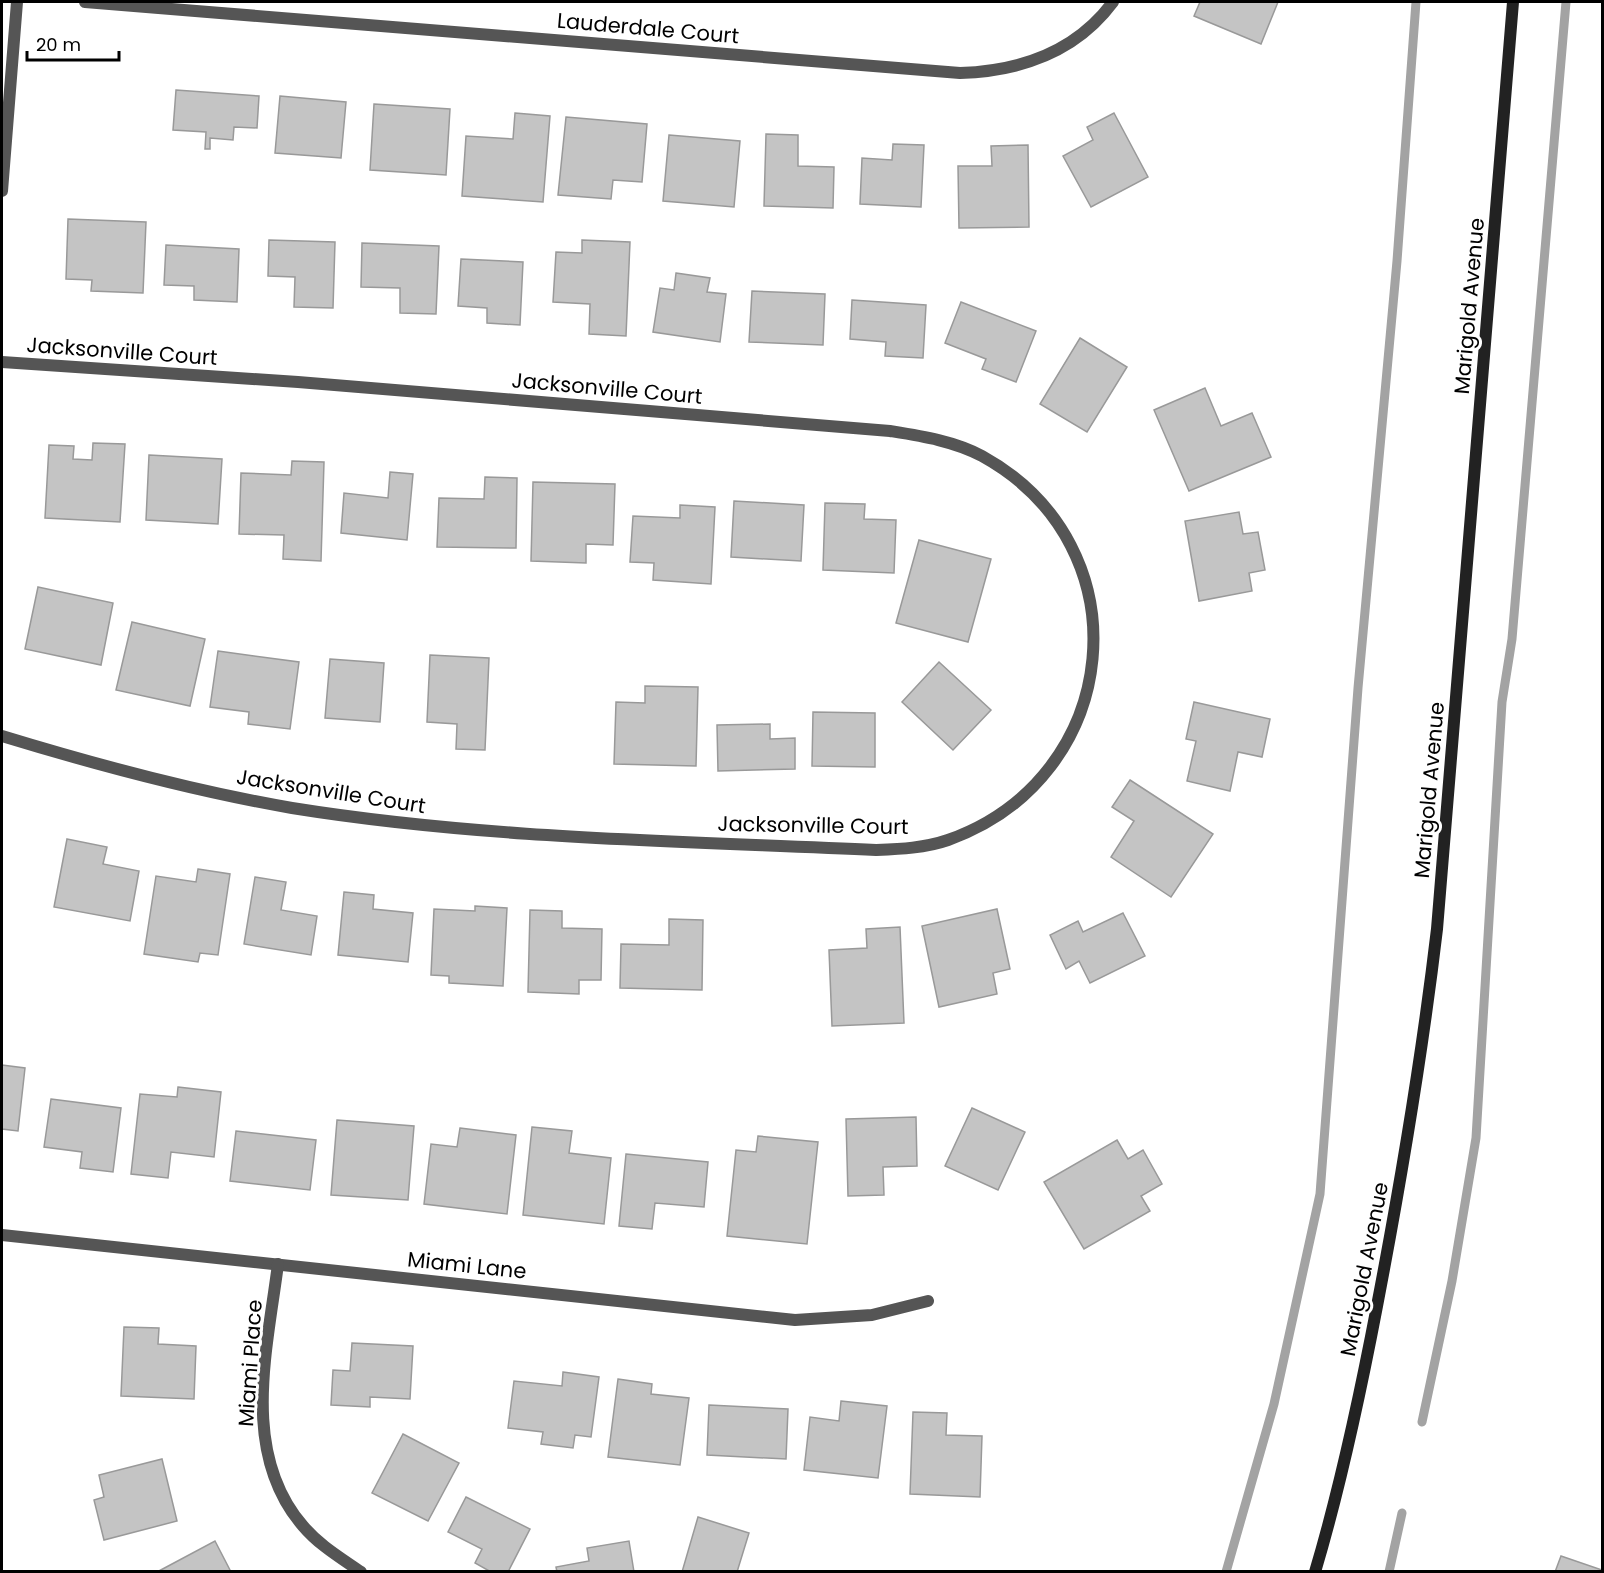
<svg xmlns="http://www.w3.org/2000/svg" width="1604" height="1573" font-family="Poppins,sans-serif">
	<rect width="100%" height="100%" fill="#fff"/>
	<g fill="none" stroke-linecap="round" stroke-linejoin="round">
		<g stroke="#a3a3a3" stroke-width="9">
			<path d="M 1422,1422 L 1452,1281 L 1476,1138 L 1502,702 L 1512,639 L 1566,2"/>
			<path d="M 1226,1572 L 1274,1404 L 1320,1194 L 1358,688 L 1397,261 L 1416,2"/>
			<path d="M 1389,1572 L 1402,1513"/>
		</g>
	</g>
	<g fill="#c4c4c4" stroke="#999" stroke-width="1.5">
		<path d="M 1200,2 L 1278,2 L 1261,44 L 1194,16 Z"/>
		<path d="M 176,90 L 259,96 L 257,128 L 234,127 L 233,140 L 210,138 L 210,149 L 205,149 L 206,132 L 173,130 Z"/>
		<path d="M 280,96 L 346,102 L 341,158 L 275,153 Z"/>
		<path d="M 374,104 L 450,109 L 446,175 L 370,170 Z"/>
		<path d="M 515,113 L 550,116 L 543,202 L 462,196 L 466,136 L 513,139 Z"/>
		<path d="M 1114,113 L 1148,177 L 1091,207 L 1063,156 L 1093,140 L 1087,127 Z"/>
		<path d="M 566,117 L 647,124 L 642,182 L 613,180 L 611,199 L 558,195 Z"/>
		<path d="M 766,134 L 798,135 L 798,166 L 834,167 L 833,208 L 764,206 Z"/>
		<path d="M 669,135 L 740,141 L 734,207 L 663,201 Z"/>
		<path d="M 893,144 L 924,145 L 921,207 L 860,204 L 862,158 L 892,160 Z"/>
		<path d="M 1028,145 L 1029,227 L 959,228 L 958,166 L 992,166 L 991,146 Z"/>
		<path d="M 68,219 L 146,222 L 143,293 L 91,291 L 92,280 L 66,279 Z"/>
		<path d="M 269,240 L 335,242 L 333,308 L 294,307 L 295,277 L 268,276 Z"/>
		<path d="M 582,240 L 630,242 L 626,336 L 589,334 L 590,304 L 553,302 L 556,252 L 582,253 Z"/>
		<path d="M 362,243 L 439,246 L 436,314 L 400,313 L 400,288 L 361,287 Z"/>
		<path d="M 166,245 L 239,249 L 237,302 L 194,300 L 194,286 L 164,285 Z"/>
		<path d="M 461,259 L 523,262 L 520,325 L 487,323 L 487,308 L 458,306 Z"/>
		<path d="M 676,273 L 710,278 L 707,292 L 726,294 L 720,342 L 653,332 L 660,288 L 674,290 Z"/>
		<path d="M 752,291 L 825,294 L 823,345 L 749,342 Z"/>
		<path d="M 852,300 L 926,305 L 923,358 L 885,356 L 886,342 L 850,339 Z"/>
		<path d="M 961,302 L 1036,331 L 1016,382 L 982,369 L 986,359 L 945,343 Z"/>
		<path d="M 1080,338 L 1127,367 L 1087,432 L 1040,404 Z"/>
		<path d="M 1205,388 L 1221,426 L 1252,413 L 1271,457 L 1189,491 L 1154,410 Z"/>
		<path d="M 93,443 L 125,444 L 120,522 L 45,518 L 49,445 L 74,446 L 73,459 L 92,460 Z"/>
		<path d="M 149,455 L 222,459 L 218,524 L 146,520 Z"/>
		<path d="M 292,461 L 324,462 L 321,561 L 283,559 L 284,535 L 239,534 L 241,473 L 291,475 Z"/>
		<path d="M 390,472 L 413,474 L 407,540 L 341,533 L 344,493 L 388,498 Z"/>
		<path d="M 485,477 L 517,478 L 516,548 L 437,547 L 439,498 L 484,499 Z"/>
		<path d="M 533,482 L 615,484 L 613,545 L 586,544 L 586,563 L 531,561 Z"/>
		<path d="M 734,501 L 804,505 L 801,561 L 731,557 Z"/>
		<path d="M 825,503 L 865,504 L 864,519 L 896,520 L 894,573 L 823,570 Z"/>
		<path d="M 680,505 L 715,507 L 711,584 L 653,580 L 654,563 L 630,562 L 633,516 L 680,518 Z"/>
		<path d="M 1239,512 L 1243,534 L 1258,532 L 1265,570 L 1249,573 L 1252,591 L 1199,601 L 1185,521 Z"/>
		<path d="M 919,540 L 991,559 L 968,642 L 896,623 Z"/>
		<path d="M 38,587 L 113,603 L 101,665 L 25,649 Z"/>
		<path d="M 132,622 L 205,639 L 190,706 L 116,690 Z"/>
		<path d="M 218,651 L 299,662 L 290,729 L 248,724 L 249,712 L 210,707 Z"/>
		<path d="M 430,655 L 489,658 L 485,750 L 456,749 L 457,724 L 427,722 Z"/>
		<path d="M 330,659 L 384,663 L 380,722 L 325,718 Z"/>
		<path d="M 939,662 L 991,710 L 953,750 L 902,702 Z"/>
		<path d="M 645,686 L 698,687 L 696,766 L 614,764 L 616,702 L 645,703 Z"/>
		<path d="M 1194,702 L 1270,719 L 1262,757 L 1238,752 L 1230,791 L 1187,781 L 1196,741 L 1186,739 Z"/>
		<path d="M 813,712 L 875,713 L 875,767 L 812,766 Z"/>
		<path d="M 770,724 L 770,739 L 795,738 L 795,769 L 718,771 L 717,725 Z"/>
		<path d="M 1130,780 L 1213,834 L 1171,897 L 1111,857 L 1134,821 L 1112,807 Z"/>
		<path d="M 67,839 L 107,847 L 103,864 L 139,871 L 130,921 L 54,907 Z"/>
		<path d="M 198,869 L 230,874 L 218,955 L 200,953 L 198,962 L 144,954 L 156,876 L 196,882 Z"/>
		<path d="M 255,877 L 286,882 L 281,910 L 317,916 L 311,955 L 244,944 Z"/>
		<path d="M 344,892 L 374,895 L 373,909 L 413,913 L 408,962 L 338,955 Z"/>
		<path d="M 475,906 L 507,908 L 503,986 L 449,983 L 449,976 L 431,975 L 434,909 L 475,911 Z"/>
		<path d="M 997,909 L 1010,969 L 993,973 L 997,994 L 939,1007 L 922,926 Z"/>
		<path d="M 530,910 L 562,911 L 562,928 L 602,929 L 601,980 L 579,980 L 579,994 L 528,992 Z"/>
		<path d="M 1123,913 L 1145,956 L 1090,983 L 1079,961 L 1066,969 L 1050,935 L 1078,921 L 1083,932 Z"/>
		<path d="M 669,919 L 703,920 L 702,990 L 620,988 L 621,944 L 669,945 Z"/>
		<path d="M 900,927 L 904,1023 L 832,1026 L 829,950 L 867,948 L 866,929 Z"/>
		<path d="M 2,1065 L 25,1068 L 18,1131 L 2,1129 Z"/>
		<path d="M 178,1087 L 221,1092 L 214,1157 L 171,1152 L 168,1178 L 131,1174 L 140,1094 L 177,1097 Z"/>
		<path d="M 51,1099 L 121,1108 L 113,1172 L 80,1168 L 82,1152 L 44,1147 Z"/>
		<path d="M 972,1108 L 1025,1132 L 998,1190 L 945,1166 Z"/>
		<path d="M 916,1117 L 917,1166 L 883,1167 L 884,1195 L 848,1196 L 846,1119 Z"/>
		<path d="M 337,1120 L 414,1126 L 408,1200 L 331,1195 Z"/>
		<path d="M 532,1127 L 572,1131 L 569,1153 L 611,1158 L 604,1224 L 523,1215 Z"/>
		<path d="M 460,1128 L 516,1135 L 507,1214 L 424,1204 L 431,1144 L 457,1147 Z"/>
		<path d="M 236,1131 L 316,1140 L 310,1190 L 230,1181 Z"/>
		<path d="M 758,1136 L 818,1142 L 807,1244 L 727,1236 L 736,1150 L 756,1152 Z"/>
		<path d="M 1117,1140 L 1128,1159 L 1143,1150 L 1162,1184 L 1141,1196 L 1150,1211 L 1084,1249 L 1044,1182 Z"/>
		<path d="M 626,1154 L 708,1162 L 704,1207 L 655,1203 L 652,1229 L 619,1226 Z"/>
		<path d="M 124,1327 L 159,1328 L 158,1344 L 196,1346 L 194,1399 L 121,1396 Z"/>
		<path d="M 352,1343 L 413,1346 L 410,1399 L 370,1397 L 370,1407 L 331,1405 L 333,1370 L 350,1371 Z"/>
		<path d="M 563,1372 L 599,1377 L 591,1437 L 575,1435 L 573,1448 L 541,1444 L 543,1432 L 508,1428 L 514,1381 L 562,1386 Z"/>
		<path d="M 618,1379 L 652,1384 L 651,1394 L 689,1398 L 680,1465 L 608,1457 Z"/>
		<path d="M 841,1401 L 887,1406 L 878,1478 L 804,1470 L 810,1417 L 839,1421 Z"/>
		<path d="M 709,1405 L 788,1409 L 786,1459 L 707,1455 Z"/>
		<path d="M 913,1412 L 947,1413 L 946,1435 L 982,1436 L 980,1497 L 910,1494 Z"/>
		<path d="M 403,1434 L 459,1463 L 428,1521 L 372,1493 Z"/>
		<path d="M 162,1459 L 177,1521 L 104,1540 L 94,1500 L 104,1497 L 99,1475 Z"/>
		<path d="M 466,1497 L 530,1529 L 508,1572 L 491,1572 L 475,1563 L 482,1549 L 448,1532 Z"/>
		<path d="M 698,1517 L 749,1533 L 737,1572 L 682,1572 Z"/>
		<path d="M 215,1541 L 231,1572 L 157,1572 Z"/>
		<path d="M 629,1541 L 634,1572 L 557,1572 L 556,1567 L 589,1561 L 587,1548 Z"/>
		<path d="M 1561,1556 L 1602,1570 L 1602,1572 L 1555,1572 Z"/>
	</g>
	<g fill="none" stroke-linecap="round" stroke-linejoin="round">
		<g stroke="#555" stroke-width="12">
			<path d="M 85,2 L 960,73 C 1020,71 1076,52 1113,2"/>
			<path d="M 2,362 L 298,382 L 890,431 C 921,436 954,441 982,456 C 1147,547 1123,778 948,840 C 925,848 900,849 876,850 C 681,841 485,839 292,808 C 193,791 97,765 2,736"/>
			<path d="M 2,1235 L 795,1320 L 872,1315 L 928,1301"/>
			<path d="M 278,1264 C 267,1351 240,1453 303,1526 C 319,1545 341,1558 361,1572"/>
		</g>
		<path stroke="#555" stroke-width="12" d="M 2,191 L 17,2"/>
		<path stroke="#222" stroke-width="12" d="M 1315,1572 C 1341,1485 1360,1395 1377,1306 C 1401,1181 1422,1056 1437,929 L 1513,2"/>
	</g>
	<g text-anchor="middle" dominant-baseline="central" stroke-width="6" stroke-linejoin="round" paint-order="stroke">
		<g font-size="21" fill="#000" stroke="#fff">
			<text transform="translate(648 28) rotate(5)">Lauderdale Court</text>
			<text transform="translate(1469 306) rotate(-85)">Marigold Avenue</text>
			<text transform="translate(122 351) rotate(4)">Jacksonville Court</text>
			<text transform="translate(607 388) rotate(5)">Jacksonville Court</text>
			<text transform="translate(1429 790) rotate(-85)">Marigold Avenue</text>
			<text transform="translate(331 791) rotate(9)">Jacksonville Court</text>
			<text transform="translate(813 825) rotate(1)">Jacksonville Court</text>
			<text transform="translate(467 1265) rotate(6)">Miami Lane</text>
			<text transform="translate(1364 1269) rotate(-79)">Marigold Avenue</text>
			<text transform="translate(250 1363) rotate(-86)">Miami Place</text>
		</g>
	</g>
	<rect width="1604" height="1573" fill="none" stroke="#000000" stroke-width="6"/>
	<path d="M27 51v9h92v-9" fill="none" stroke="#000000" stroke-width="3"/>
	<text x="36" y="51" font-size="18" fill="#000000" stroke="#ffffff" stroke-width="4.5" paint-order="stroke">20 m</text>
</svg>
